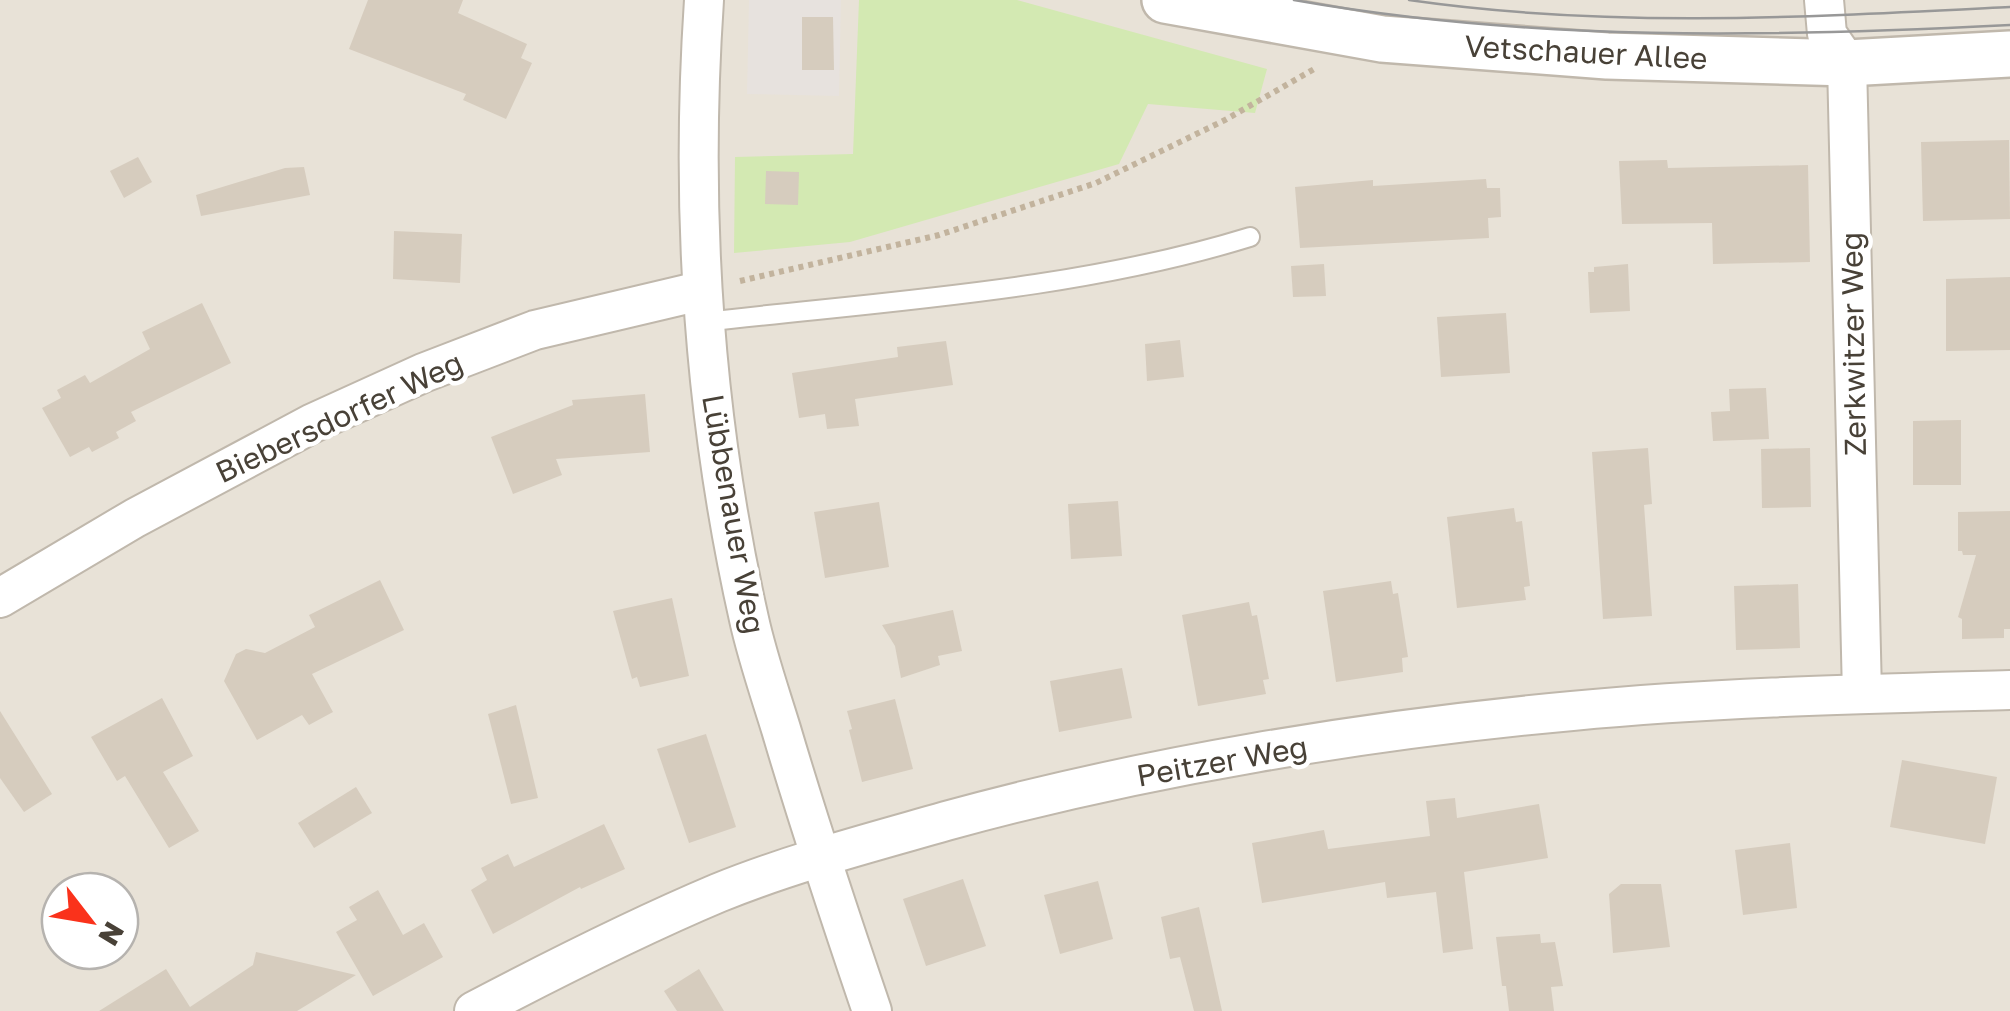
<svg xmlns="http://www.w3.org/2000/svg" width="2010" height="1011" font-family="'Golos Text',sans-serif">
	<rect width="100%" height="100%" fill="#f5f1e9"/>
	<path fill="#e8e2d7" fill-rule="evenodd" d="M 0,0 L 2010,0 L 2010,1011 L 0,1011 ZM 60,891 L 120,891 L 120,951 L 60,951 Z"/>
	<path fill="#e7e2de" d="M 749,0 L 841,0 L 839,96 L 747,94 Z"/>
	<path fill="#d3e9b2" d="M 859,0 L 1017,0 L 1267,69 L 1255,113 L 1148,104 L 1119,164 L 850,242 L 734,253 L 735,157 L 853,154 Z"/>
	<g fill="#d6ccbe">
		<path d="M 368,0 L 463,0 L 458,13 L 527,44 L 521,58 L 532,63 L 506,119 L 463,100 L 466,94 L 349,49 Z"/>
		<path d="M 802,17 L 833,17 L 834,70 L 802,70 Z"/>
		<path d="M 2009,140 L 2010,219 L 1923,221 L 1921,142 Z"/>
		<path d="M 138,157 L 152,182 L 124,198 L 110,171 Z"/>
		<path d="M 1667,160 L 1668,168 L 1808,165 L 1810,262 L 1713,264 L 1712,223 L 1622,224 L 1619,161 Z"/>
		<path d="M 304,167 L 310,195 L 201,216 L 196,195 L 285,168 Z"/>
		<path d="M 766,171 L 799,172 L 798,205 L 765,204 Z"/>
		<path d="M 1486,179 L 1487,188 L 1500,188 L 1501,217 L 1488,218 L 1489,238 L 1300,248 L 1295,187 L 1373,180 L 1373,186 Z"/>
		<path d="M 394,231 L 462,234 L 460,283 L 393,279 Z"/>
		<path d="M 1324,264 L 1326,296 L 1293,297 L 1291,266 Z"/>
		<path d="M 1628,264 L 1630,311 L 1590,313 L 1588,272 L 1594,272 L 1594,267 Z"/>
		<path d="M 2010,277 L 2010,350 L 1946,351 L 1946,279 Z"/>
		<path d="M 202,303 L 231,363 L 131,412 L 136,421 L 116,432 L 119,438 L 92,452 L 89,447 L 70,457 L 42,408 L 61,398 L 57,390 L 85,375 L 90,383 L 150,349 L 142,332 Z"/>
		<path d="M 1506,313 L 1510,373 L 1441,377 L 1437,317 Z"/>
		<path d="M 1180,340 L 1184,377 L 1147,381 L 1145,344 Z"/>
		<path d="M 946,341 L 953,385 L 855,399 L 859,426 L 827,429 L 825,414 L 799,418 L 792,373 L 898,357 L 897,347 Z"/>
		<path d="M 1766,388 L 1769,439 L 1713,441 L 1711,412 L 1730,411 L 1729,389 Z"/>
		<path d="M 645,394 L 650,452 L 556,459 L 562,475 L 513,494 L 491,437 L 573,405 L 572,400 Z"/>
		<path d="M 1961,420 L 1961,485 L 1913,485 L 1913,421 Z"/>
		<path d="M 1648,448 L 1652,504 L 1644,505 L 1652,616 L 1603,619 L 1592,452 Z"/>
		<path d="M 1810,448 L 1811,507 L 1762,508 L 1761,449 Z"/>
		<path d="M 1118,501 L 1122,556 L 1071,559 L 1068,504 Z"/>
		<path d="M 879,502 L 889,567 L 825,578 L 814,512 Z"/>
		<path d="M 1514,508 L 1516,522 L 1522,521 L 1530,586 L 1524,587 L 1526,600 L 1457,608 L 1447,517 Z"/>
		<path d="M 2010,511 L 2010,629 L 2004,629 L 2004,638 L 1962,639 L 1962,619 L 1958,617 L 1976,555 L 1963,555 L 1962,551 L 1958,551 L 1958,512 Z"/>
		<path d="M 380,580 L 404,630 L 312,674 L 333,712 L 309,725 L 302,715 L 257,740 L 224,681 L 236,654 L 246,649 L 265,653 L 315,627 L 309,615 Z"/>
		<path d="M 1391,581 L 1393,594 L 1398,593 L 1408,657 L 1402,658 L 1403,672 L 1336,682 L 1323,591 Z"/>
		<path d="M 1798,584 L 1800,648 L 1736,650 L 1734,586 Z"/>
		<path d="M 672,598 L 689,676 L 640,687 L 637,677 L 632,679 L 613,611 Z"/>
		<path d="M 1249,602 L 1252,616 L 1257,615 L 1269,679 L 1263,680 L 1266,694 L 1198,706 L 1182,615 Z"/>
		<path d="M 953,610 L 962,651 L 938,656 L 940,665 L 901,678 L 895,646 L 882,625 Z"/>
		<path d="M 1122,668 L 1132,718 L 1059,732 L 1050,681 Z"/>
		<path d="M 162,698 L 193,756 L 163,772 L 199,831 L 169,848 L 125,776 L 117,781 L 91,737 Z"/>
		<path d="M 895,699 L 913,769 L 862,782 L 849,730 L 852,729 L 847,711 Z"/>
		<path d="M 516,705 L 538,798 L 511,804 L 488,714 Z"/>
		<path d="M 0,711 L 52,794 L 24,812 L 0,778 Z"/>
		<path d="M 706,734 L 736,827 L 689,843 L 657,749 Z"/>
		<path d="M 1902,760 L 1997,777 L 1985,844 L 1890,827 Z"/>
		<path d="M 356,787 L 372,813 L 314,848 L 298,823 Z"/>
		<path d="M 1455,798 L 1457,818 L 1539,804 L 1548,858 L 1464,872 L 1473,949 L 1443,953 L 1436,892 L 1387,898 L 1385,882 L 1262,903 L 1252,843 L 1324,830 L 1328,849 L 1430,836 L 1426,801 Z"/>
		<path d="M 604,824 L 625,869 L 581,889 L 580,887 L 493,934 L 471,890 L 487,880 L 481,868 L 508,854 L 514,867 Z"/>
		<path d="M 1790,843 L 1797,908 L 1743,915 L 1735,850 Z"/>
		<path d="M 963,879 L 986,946 L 926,966 L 903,899 Z"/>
		<path d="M 1098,881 L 1113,939 L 1060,954 L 1044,895 Z"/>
		<path d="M 1621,884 L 1661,884 L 1670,947 L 1613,953 L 1609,894 Z"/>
		<path d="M 378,890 L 403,935 L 424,923 L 443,957 L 373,996 L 336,932 L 357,920 L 349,907 Z"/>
		<path d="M 1199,907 L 1222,1011 L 1194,1011 L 1180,957 L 1170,959 L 1161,917 Z"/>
		<path d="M 1540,934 L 1541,943 L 1555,942 L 1563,986 L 1551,987 L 1554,1011 L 1509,1011 L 1506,986 L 1502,986 L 1496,937 Z"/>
		<path d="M 256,952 L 356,975 L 297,1011 L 99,1011 L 166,969 L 190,1007 L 253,965 Z"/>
		<path d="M 699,969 L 724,1011 L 677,1011 L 664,991 Z"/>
	</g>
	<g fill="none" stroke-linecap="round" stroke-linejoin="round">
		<defs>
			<path id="service" d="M 704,322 C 886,301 1075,291 1250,237"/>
			<g id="minor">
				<path d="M 704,0 C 690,208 703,415 749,619 C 757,656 770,693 781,729 C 809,824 840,917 872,1011"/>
				<path d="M 1824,0 L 1827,34 L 1847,63 L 1862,694"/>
				<path d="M 0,598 L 135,518 L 313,423 L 423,373 L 535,330 L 700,291"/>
				<path d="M 474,1011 C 554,969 635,928 718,893 C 792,863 869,843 946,821 C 1146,766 1365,730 1572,711 C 1718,697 1864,694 2010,690"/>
			</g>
			<path id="tertiary" d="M 1165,0 L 1382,39 L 1607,56 L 1847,63 L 2010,54"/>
		</defs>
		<use href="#service" stroke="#c0b8ac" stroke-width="22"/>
		<use href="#minor" stroke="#c0b8ac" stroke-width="42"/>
		<use href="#tertiary" stroke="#c0b8ac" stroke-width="50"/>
		<path stroke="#c2b39d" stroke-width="6" stroke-dasharray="5 5" stroke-linecap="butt" d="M 740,281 L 939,235 L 1096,183 L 1225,120 L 1316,68"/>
		<use href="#service" stroke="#fff" stroke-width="18"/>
		<use href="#minor" stroke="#fff" stroke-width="38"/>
		<use href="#tertiary" stroke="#fff" stroke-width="45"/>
		<g stroke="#989898" stroke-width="2.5">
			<path d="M 1294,0 C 1531,42 1771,37 2010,25"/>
			<path d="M 1409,0 C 1608,29 1811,17 2010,7"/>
		</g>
	</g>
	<g text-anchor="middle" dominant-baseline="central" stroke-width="9" stroke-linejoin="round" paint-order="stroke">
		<g font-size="30" fill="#484137" stroke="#fff">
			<text transform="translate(1586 52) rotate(3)">Vetschauer Allee</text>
			<text transform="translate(1853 344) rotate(-91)">Zerkwitzer Weg</text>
			<text transform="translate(339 417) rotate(-25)">Biebersdorfer Weg</text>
			<text transform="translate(734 514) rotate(80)">Lübbenauer Weg</text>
			<text transform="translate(1222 761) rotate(-10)">Peitzer Weg</text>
		</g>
	</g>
	<g transform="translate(90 921) rotate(121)"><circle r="48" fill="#ffffff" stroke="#b6b3af" stroke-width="2.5"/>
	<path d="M0-8L18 38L0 25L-18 38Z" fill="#fa321b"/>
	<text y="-15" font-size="28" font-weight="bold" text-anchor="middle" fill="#484137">N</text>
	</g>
</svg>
